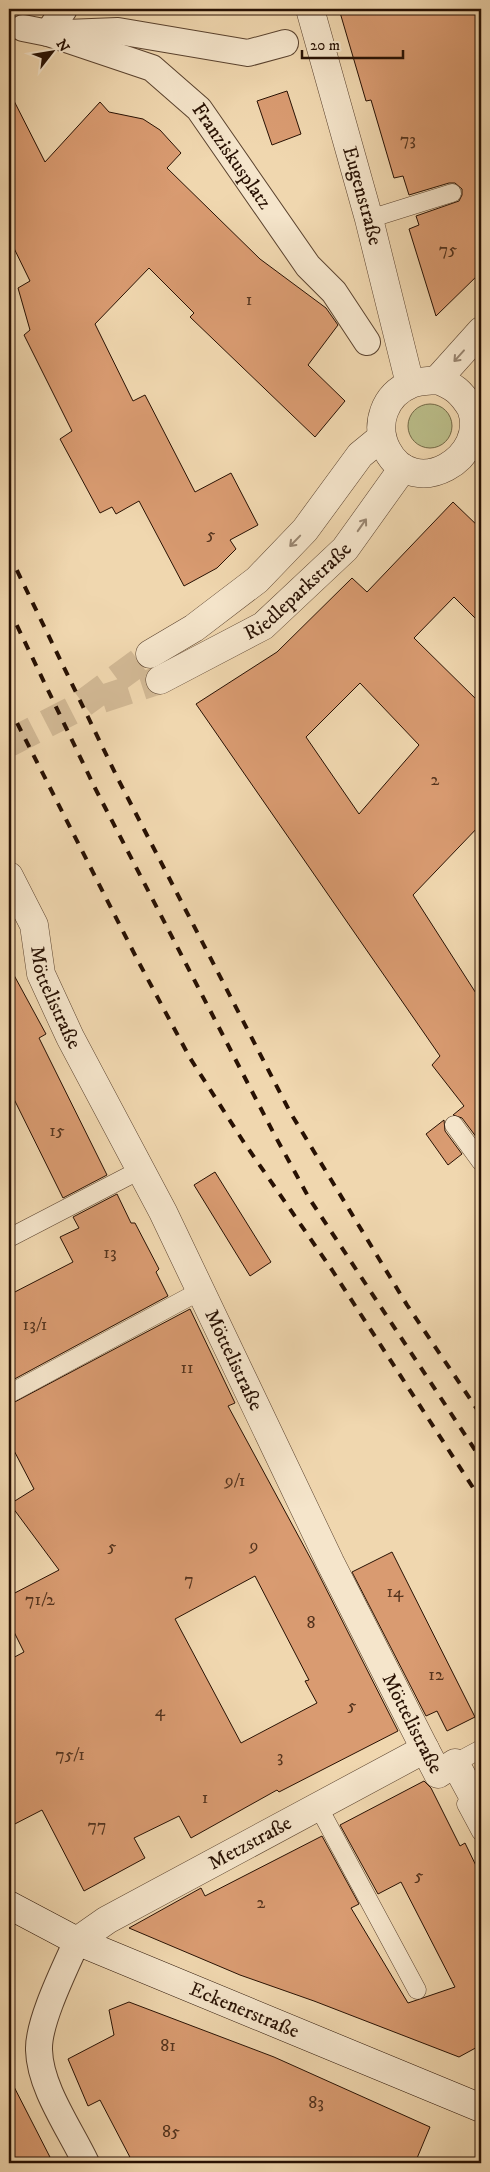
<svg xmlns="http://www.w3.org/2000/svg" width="490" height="2172" font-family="'IM FELL DW Pica',serif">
	<rect width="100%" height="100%" fill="#f0d7af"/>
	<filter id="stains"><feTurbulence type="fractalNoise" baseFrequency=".004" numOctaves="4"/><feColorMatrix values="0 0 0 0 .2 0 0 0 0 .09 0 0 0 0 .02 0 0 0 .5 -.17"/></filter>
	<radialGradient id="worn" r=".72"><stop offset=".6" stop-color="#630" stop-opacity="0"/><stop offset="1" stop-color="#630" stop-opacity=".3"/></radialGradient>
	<circle fill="#bbbe8a" stroke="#726846" cx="430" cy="426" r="22"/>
	<g fill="#d99b71" stroke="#281103" fill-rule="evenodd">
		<path d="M 339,9 L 481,9 L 481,272 L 436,316 L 409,229 L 419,225 L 416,216 L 459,201 L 462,195 L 462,189 L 455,183 L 449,183 L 409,195 L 403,176 L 394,178 L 371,100 L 366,101 Z"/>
		<path d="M 9,91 L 45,162 L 100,102 L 109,112 L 143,119 L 160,130 L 181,153 L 167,168 L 260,259 L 326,308 L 338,325 L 308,365 L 345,401 L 315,437 L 190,317 L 194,313 L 149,268 L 95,324 L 133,401 L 145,395 L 195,492 L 231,473 L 258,525 L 230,540 L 236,549 L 217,568 L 184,586 L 139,501 L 116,514 L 112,507 L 100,513 L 60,439 L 72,431 L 24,335 L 30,330 L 18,288 L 30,281 L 9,238 Z"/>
		<path d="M 287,91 L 301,134 L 272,145 L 257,101 Z"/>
		<path d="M 453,502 L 481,529 L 481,624 L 454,597 L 414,638 L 481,704 L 481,824 L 413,895 L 481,1001 L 481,1141 L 480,1142 L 462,1118 L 453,1115 L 464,1106 L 432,1065 L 440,1056 L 196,704 L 277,652 L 352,578 L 367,592 ZM 360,683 L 419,745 L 359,814 L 306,737 Z"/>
		<path d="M 9,966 L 46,1034 L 39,1038 L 107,1175 L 63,1198 L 9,1089 Z"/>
		<path d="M 444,1120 L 445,1131 L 462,1154 L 448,1165 L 426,1134 Z"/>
		<path d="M 215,1172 L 271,1262 L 250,1276 L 194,1185 Z"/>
		<path d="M 117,1194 L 131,1223 L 135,1223 L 159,1269 L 156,1272 L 168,1296 L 9,1382 L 9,1295 L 73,1262 L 60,1237 L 79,1228 L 73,1217 Z"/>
		<path d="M 190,1309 L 235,1403 L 228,1406 L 313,1563 L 398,1731 L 279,1792 L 277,1790 L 191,1838 L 179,1816 L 134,1838 L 145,1858 L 84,1891 L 42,1810 L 9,1827 L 9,1660 L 24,1652 L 9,1622 L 9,1596 L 59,1570 L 10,1504 L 34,1489 L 9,1441 L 9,1405 ZM 255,1576 L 309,1680 L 305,1681 L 317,1703 L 241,1743 L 175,1619 Z"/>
		<path d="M 392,1552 L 475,1717 L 447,1731 L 437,1711 L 426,1716 L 352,1572 Z"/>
		<path d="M 424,1781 L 431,1788 L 460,1846 L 465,1843 L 481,1876 L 481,2045 L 459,2057 L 314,2001 L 240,1975 L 129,1928 L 201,1888 L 205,1896 L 322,1836 L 359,1904 L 351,1908 L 408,2003 L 455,1987 L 401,1882 L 378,1894 L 340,1825 Z"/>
		<path d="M 129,2002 L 274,2057 L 430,2127 L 415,2163 L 133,2163 L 100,2100 L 88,2106 L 68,2059 L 114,2035 L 109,2010 Z"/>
		<path d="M 9,2077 L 53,2163 L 9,2163 Z"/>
	</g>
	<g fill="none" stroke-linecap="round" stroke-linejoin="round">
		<g stroke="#d2b995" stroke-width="28" stroke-dasharray="28 14" stroke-linecap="butt">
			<path d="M 102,699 L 160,680"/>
			<path d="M 9,743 L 77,708 L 150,654"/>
		</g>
		<defs>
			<g id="service">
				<path d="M 369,219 L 452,193"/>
				<path d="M 454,1125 L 481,1162"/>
				<path d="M 9,1238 L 140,1170"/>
				<path d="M 9,1394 L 200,1291"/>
				<path d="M 455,1763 L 481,1749"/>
				<path d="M 466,1804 L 481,1832"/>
				<path d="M 319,1808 L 417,1990"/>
			</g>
			<g id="pedestrian">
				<path id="s1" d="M 23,28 L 48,33 L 152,68 L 199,109 L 308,266 L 334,292 L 367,342"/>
				<path d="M 48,33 L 64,9"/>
				<path d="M 66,33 L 118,31 L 248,53 L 285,43"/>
				<path d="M 77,1941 C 65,1968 38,2022 39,2050 C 40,2088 70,2129 86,2163"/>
			</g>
			<g id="minor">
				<path id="s2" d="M 9,876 L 34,925 L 41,974 L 70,1037 L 163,1212 L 330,1562 L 425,1749 L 438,1774 L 455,1763 L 481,1811"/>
				<path id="s3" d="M 77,1941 L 107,1920 L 425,1749"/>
			</g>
			<g id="tertiary">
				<path id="s4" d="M 310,9 L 369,219 L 410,384"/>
				<path d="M 437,380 C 454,386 461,392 471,408 C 490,458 414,502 387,450 C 374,425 384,395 411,384 C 419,381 428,381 437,380 Z"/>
				<path d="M 437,380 L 481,331"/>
				<path d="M 150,654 L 194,628 L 257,580 L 305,530 L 360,455 L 382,437"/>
				<path id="s5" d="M 160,680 L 263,626 L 345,549 L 403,468"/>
			</g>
			<g id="secondary">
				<path id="s6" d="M 9,1905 L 77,1941 L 481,2108"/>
			</g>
		</defs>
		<use href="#service" stroke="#5a422e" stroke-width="19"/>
		<use href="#pedestrian" stroke="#5a422e" stroke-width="28"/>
		<use href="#minor" stroke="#5a422e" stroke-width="29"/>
		<use href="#tertiary" stroke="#5a422e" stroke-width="29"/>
		<use href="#secondary" stroke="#281103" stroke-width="29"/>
		<use href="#service" stroke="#f5e5cb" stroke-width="18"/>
		<use href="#pedestrian" stroke="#f5e5cb" stroke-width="26"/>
		<use href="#minor" stroke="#f5e5cb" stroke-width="28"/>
		<use href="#tertiary" stroke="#f5e5cb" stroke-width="28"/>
		<use href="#secondary" stroke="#f5e5cb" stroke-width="28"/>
		<g stroke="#281103" stroke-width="4" stroke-dasharray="9 9" stroke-linecap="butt">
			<path d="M 9,554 L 118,779 L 290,1112 L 407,1305 L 481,1415"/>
			<path d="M 9,609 L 95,788 L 273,1132 L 309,1198 L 481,1459"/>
			<path d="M 9,707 L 137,959 L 190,1058 L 243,1141 L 332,1270 L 481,1500"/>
		</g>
	</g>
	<defs><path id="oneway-shaft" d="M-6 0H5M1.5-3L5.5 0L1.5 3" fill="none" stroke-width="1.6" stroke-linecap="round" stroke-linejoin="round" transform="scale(1.25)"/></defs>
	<g stroke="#998671">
		<use href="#oneway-shaft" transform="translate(459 356) rotate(132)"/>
		<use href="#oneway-shaft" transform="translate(362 525) rotate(-55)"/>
		<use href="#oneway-shaft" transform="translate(295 541) rotate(134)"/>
	</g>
	<g text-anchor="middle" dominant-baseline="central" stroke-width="4" stroke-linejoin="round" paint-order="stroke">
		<g font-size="18" fill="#54341e">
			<text x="408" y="140">73</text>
			<text x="448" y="250">75</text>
			<text x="249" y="300">1</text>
			<text x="211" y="535">5</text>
			<text x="435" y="780">2</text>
			<text x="57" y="1131">15</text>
			<text x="110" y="1253">13</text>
			<text x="35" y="1325">13/1</text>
			<text x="187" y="1368">11</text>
			<text x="235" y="1481">9/1</text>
			<text x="254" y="1546">9</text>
			<text x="112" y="1547">5</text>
			<text x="189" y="1580">7</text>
			<text x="395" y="1592">14</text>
			<text x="40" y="1600">71/2</text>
			<text x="311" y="1623">8</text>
			<text x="436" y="1675">12</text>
			<text x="352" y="1706">5</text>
			<text x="160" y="1711">4</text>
			<text x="70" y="1755">75/1</text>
			<text x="280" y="1757">3</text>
			<text x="205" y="1798">1</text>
			<text x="97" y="1826">77</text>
			<text x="419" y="1876">5</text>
			<text x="261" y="1903">2</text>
			<text x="168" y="2046">81</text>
			<text x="316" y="2103">83</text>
			<text x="171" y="2132">85</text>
		</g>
		<g font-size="20" fill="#281103" stroke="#f5e5cb">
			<text stroke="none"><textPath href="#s1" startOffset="255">Franziskusplatz</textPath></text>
			<text stroke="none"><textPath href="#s4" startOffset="194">Eugenstraße</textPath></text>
			<text stroke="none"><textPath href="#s5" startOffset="165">Riedleparkstraße</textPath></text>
			<text stroke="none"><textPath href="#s2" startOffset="131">Möttelistraße</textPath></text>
			<text stroke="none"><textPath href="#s2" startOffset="536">Möttelistraße</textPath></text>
			<text stroke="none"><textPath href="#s2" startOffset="941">Möttelistraße</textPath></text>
			<text stroke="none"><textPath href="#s3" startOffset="199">Metzstraße</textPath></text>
			<text stroke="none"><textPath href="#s6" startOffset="258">Eckenerstraße</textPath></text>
		</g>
	</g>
	<rect width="490" height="2172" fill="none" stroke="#f0d7af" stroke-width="30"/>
	<rect x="10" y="10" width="470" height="2152" fill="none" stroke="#281103" stroke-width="2.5"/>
	<rect x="15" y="15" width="460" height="2142" fill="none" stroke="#281103"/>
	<g transform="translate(52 52) rotate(59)" stroke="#f5e5cb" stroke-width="4" paint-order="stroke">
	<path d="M0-4L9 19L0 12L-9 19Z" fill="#281103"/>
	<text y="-8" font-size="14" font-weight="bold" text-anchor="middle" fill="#281103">N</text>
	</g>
	<path d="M302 50v8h101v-8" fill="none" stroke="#281103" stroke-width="2.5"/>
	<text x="310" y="50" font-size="15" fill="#281103" stroke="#f5e5cb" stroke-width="4" paint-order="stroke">20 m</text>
	<rect width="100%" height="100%" filter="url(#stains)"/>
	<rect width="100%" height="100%" fill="url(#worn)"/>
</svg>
